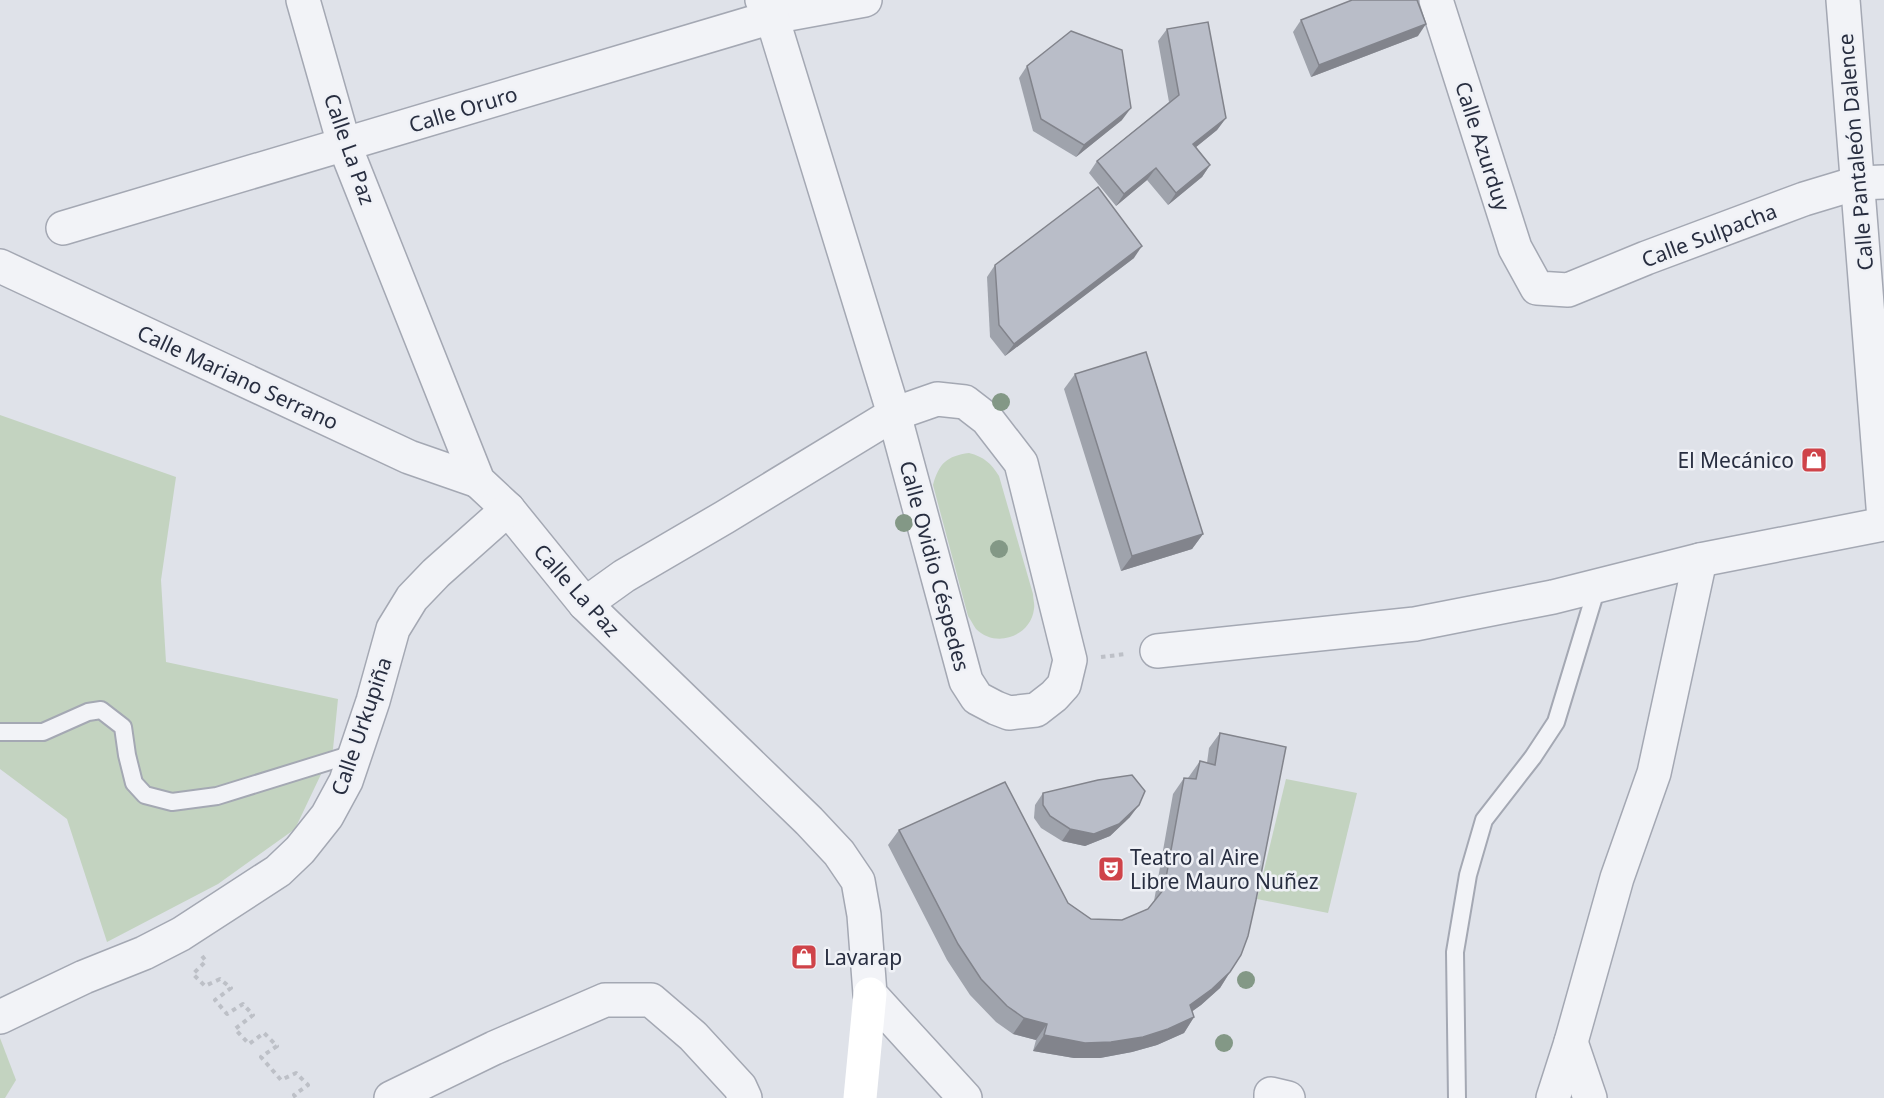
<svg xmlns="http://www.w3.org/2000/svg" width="1884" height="1098" font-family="'Noto Sans',sans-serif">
	<rect width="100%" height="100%" fill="#dfe2e9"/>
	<g fill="#c3d3c0">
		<path d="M 0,415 L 176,477 L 161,580 L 166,662 L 338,699 L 333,749 L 295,829 L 218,884 L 107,942 L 67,819 L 0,769 Z"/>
		<path d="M 969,453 C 984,457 991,463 999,476 L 1033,594 C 1033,599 1035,604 1034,609 C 1031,636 996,649 976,629 C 973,625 971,620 968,616 L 933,485 C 939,463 947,456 969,453 Z"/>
		<path d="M 1286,779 L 1357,793 L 1328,913 L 1257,899 Z"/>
		<path d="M 0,1038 L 16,1080 L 5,1098 L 0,1098 Z"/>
	</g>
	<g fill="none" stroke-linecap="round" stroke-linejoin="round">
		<defs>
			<g id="lane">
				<path d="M 0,732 L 43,732 L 88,712 L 101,710 L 123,727 L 127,755 L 134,783 L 145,795 L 172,802 L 217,796 L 356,753"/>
				<path d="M 1457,1098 L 1455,952 L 1468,875 L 1484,820 L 1533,757 L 1556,722 L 1597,587"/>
			</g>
			<g id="street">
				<path d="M 303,0 L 344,144 L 478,481 L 508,509 L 585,604 L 809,821 L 839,853 L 858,881 L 864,915 L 870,994 L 965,1098"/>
				<path d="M 1436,0 L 1515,248 L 1537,288 L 1568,290 L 1646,258 L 1804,199 L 1857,183 L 1884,182"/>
				<path d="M 1843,0 L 1884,519"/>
				<path d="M 63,228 L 772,17 L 865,0"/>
				<path d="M 0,266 L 409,457 L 478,481"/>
				<path d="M 585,604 L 624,576 L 725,517 L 894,414 L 937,399 L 965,402 L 987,419 L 1021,463 L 1070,660 L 1064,685 L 1054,696 L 1036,710 L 1009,713 L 996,708 L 977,698 L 966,681 L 894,414 L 772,17 L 762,0"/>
				<path d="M 1157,651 L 1415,624 L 1553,597 L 1700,560 L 1884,524"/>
				<path d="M 0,1017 L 84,977 L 144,953 L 181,934 L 278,871 L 300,850 L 327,816 L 346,781 L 373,701 L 393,629 L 412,598 L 436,573 L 508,509"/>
				<path d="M 1571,1042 L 1590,1098"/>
				<path d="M 391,1098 L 494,1048 L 605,1000 L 651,1000 L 693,1036 L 740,1087 L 745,1098"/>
				<path d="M 1271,1098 L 1271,1094 L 1288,1098"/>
				<path d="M 1553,1098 L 1571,1042 L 1617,878 L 1654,773 L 1700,560"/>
			</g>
		</defs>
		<use href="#lane" stroke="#a4a8b3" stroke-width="20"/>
		<use href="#street" stroke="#a4a8b3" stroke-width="36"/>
		<g stroke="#bdc0c7" stroke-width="4" stroke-dasharray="4.5 4.5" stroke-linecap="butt">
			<path d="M 1101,657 L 1126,654"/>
			<path d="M 202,956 L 206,961 L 193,974 L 205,986 L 220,979 L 231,988 L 215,1000 L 227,1014 L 243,1004 L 253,1015 L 235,1029 L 249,1044 L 264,1033 L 277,1046 L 261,1057 L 281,1080 L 296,1073 L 308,1085 L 294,1095 L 296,1098"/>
		</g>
		<use href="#lane" stroke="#f2f3f7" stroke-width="16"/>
		<use href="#street" stroke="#f2f3f7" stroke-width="33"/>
		<path stroke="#fff" stroke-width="33" d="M 860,1098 L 870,994"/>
	</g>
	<g fill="#839886">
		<circle cx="1001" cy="402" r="9"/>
		<circle cx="904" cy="523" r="9"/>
		<circle cx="999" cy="549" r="9"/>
		<circle cx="1246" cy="980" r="9"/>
		<circle cx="1224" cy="1043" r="9"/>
	</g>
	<g fill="#9fa3ac">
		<path d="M 1301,20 L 1418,36 L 1311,77 L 1293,32 Z"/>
		<path d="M 1167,29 L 1226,118 L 1217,130 L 1196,147 L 1210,165 L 1202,177 L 1168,205 L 1147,180 L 1116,206 L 1089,173 L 1097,161 L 1169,102 L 1158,41 Z"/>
		<path d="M 1027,66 L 1122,120 L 1076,157 L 1033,131 L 1019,78 Z"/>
		<path d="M 1134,258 L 1005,356 L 990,337 L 987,277 L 995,265 Z"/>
		<path d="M 1075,374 L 1203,534 L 1192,549 L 1121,571 L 1064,389 Z"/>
		<path d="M 1220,733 L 1230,972 L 1220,988 L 1201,1005 L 1192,1011 L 1194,1017 L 1184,1033 L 1157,1045 L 1132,1052 L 1100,1058 L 1074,1058 L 1033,1051 L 1036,1040 L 1013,1034 L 996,1022 L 970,995 L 947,960 L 888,845 L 899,830 L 1068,903 L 1091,919 L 1122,920 L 1148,909 L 1154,901 L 1173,794 L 1184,778 L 1188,778 L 1200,761 L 1207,763 L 1209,748 Z"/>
		<path d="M 1043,793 L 1130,817 L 1110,836 L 1085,846 L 1062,841 L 1041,828 L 1034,818 L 1035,805 Z"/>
	</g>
	<g fill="#82848c">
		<path d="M 1426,24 L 1418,36 L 1311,77 L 1319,65 Z"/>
		<path d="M 1131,108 L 1122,120 L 1076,157 L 1084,145 Z"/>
		<path d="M 1226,118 L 1217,130 L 1185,156 L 1193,144 Z"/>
		<path d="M 1210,165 L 1202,177 L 1168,205 L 1176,193 Z"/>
		<path d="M 1156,168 L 1147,180 L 1116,206 L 1124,194 Z"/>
		<path d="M 1142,246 L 1134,258 L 1005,356 L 1014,344 Z"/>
		<path d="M 1203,534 L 1192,549 L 1121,571 L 1132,556 Z"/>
		<path d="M 1139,805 L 1130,817 L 1110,836 L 1085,846 L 1062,841 L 1070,829 Z"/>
		<path d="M 1230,972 L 1220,988 L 1201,1005 L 1179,1021 L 1190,1005 Z"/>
		<path d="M 1194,1017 L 1184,1033 L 1157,1045 L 1132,1052 L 1100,1058 L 1074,1058 L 1033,1051 L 1044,1035 Z"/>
		<path d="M 1024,1018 L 1047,1024 L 1036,1040 L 1013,1034 Z"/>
	</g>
	<g fill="#b9bdc8" stroke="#82848c" stroke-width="1.5">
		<path d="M 1352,0 L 1417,0 L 1426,24 L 1319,65 L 1301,20 Z"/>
		<path d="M 1208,22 L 1226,118 L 1193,144 L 1210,165 L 1176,193 L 1156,168 L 1124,194 L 1097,161 L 1179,95 L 1167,29 Z"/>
		<path d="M 1071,31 L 1122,50 L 1131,108 L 1084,145 L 1041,119 L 1027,66 Z"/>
		<path d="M 1098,187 L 1142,246 L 1014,344 L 999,325 L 995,265 Z"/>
		<path d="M 1146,352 L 1203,534 L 1132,556 L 1075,374 Z"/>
		<path d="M 1220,733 L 1286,747 L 1256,900 L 1248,936 L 1241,955 L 1230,972 L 1212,989 L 1190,1005 L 1194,1017 L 1168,1029 L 1143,1037 L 1111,1042 L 1085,1043 L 1044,1035 L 1047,1024 L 1024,1018 L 1007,1006 L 981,979 L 958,944 L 899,830 L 1005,782 L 1068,903 L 1091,919 L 1122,920 L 1148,909 L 1164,889 L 1184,778 L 1196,779 L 1200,761 L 1215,765 Z"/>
		<path d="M 1132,775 L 1145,791 L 1139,805 L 1119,824 L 1094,834 L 1070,829 L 1050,816 L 1043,805 L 1043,793 L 1098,780 Z"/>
	</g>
	<defs>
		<symbol id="shop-square" viewBox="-11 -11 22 22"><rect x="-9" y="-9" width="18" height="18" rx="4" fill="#cf4349" stroke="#eff1f6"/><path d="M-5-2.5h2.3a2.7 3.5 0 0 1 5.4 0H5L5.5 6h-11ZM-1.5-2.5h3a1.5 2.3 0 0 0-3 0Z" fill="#fff"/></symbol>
		<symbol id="theatre-square" viewBox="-11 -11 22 22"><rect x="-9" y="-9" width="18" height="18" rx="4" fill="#cf4349" stroke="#eff1f6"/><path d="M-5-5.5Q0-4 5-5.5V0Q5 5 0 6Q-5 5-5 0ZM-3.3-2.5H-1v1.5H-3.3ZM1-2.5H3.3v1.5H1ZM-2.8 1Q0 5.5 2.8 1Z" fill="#fff"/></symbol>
	</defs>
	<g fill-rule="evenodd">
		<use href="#shop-square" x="1799" y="445" width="30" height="30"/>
		<use href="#theatre-square" x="1096" y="854" width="30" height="30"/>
		<use href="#shop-square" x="789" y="942" width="30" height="30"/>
	</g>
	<g text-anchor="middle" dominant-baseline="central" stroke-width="5" stroke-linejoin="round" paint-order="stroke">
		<g font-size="21" fill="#282e40" stroke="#eff1f6">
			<text transform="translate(463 109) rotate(-17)">Calle Oruro</text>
			<text transform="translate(1483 146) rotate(72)">Calle Azurduy</text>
			<text transform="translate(350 149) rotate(71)">Calle La Paz</text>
			<text transform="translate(1855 152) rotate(-95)">Calle Pantaleón Dalence</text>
			<text transform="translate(1709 235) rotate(-21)">Calle Sulpacha</text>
			<text transform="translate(238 377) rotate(25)">Calle Mariano Serrano</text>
			<text transform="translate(935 566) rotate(75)">Calle Ovidio Céspedes</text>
			<text transform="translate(577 590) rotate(48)">Calle La Paz</text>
			<text transform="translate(361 726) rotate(-71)">Calle Urkupiña</text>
		</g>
		<g font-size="21" fill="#282e40" stroke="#eff1f6" text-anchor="start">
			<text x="1794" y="460" text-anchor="end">El Mecánico</text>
			<text x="1130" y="857">Teatro al Aire<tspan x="1130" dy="24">Libre Mauro Nuñez</tspan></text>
			<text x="824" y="957">Lavarap</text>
		</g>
	</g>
</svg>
